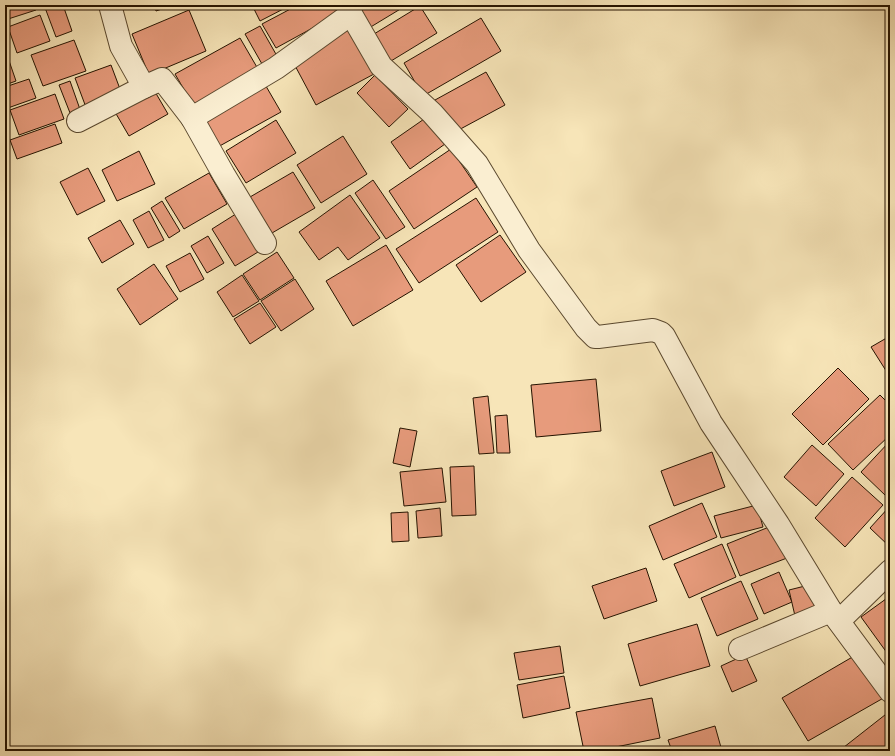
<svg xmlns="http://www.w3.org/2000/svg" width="895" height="756" font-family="'IM FELL DW Pica',serif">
	<rect width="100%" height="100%" fill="#f7e5b8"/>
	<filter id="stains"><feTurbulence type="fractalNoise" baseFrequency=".005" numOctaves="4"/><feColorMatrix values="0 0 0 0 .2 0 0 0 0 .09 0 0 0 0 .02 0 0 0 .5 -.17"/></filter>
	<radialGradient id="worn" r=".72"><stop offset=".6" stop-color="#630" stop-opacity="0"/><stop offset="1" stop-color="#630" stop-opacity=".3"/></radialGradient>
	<g fill="#e79b7c" stroke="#251300">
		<path d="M 5,5 L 34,5 L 36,10 L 5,20 Z"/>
		<path d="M 44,5 L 63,5 L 72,31 L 56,37 Z"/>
		<path d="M 154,5 L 174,5 L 156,11 Z"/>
		<path d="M 252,5 L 291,5 L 260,21 Z"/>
		<path d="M 298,5 L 335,5 L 340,13 L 276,48 L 262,24 Z"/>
		<path d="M 356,5 L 407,5 L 369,28 Z"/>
		<path d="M 420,6 L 437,33 L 391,61 L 374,34 Z"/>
		<path d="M 189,10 L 206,51 L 149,75 L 132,34 Z"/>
		<path d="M 40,15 L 50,41 L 17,53 L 8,27 Z"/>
		<path d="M 481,18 L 501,51 L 423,96 L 404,63 Z"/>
		<path d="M 260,26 L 277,56 L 262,64 L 245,34 Z"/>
		<path d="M 350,29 L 374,74 L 316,105 L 292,60 Z"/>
		<path d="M 240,38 L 258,69 L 193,105 L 175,74 Z"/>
		<path d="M 74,40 L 86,71 L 43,86 L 31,55 Z"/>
		<path d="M 5,49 L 16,81 L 5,85 Z"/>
		<path d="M 111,65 L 123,97 L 87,110 L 75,78 Z"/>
		<path d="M 486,72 L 505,105 L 453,133 L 435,100 Z"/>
		<path d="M 375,75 L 408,109 L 389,127 L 357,93 Z"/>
		<path d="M 29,79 L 36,98 L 5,109 L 5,87 Z"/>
		<path d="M 70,81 L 82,115 L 72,118 L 59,85 Z"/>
		<path d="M 263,81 L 281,112 L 216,148 L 199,117 Z"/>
		<path d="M 154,90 L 168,114 L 129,136 L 115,112 Z"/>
		<path d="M 55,94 L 64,119 L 19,135 L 10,110 Z"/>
		<path d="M 427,117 L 445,144 L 410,169 L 391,142 Z"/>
		<path d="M 276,120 L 296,153 L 246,183 L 226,151 Z"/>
		<path d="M 55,124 L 62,143 L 17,159 L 10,140 Z"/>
		<path d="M 343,136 L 367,174 L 321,203 L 297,165 Z"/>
		<path d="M 451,149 L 477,187 L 414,229 L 389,191 Z"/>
		<path d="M 139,151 L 155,184 L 117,201 L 102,170 Z"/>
		<path d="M 88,168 L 105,201 L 77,215 L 60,182 Z"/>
		<path d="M 293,172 L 315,208 L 272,233 L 250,197 Z"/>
		<path d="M 209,173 L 227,204 L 184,229 L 165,198 Z"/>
		<path d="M 373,180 L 405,227 L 386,239 L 355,193 Z"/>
		<path d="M 350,195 L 380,238 L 348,260 L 338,247 L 319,260 L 299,232 Z"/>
		<path d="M 476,198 L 498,232 L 419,283 L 396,249 Z"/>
		<path d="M 162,201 L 180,231 L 169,238 L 151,208 Z"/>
		<path d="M 149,211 L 164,240 L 148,248 L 133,220 Z"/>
		<path d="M 239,212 L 263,249 L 235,266 L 212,229 Z"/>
		<path d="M 120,220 L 134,244 L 102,263 L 88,238 Z"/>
		<path d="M 500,235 L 526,272 L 481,302 L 456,265 Z"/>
		<path d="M 208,236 L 224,263 L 207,273 L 191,246 Z"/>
		<path d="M 386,245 L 413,290 L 353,326 L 326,281 Z"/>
		<path d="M 277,252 L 294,278 L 260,300 L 243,274 Z"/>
		<path d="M 190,253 L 204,279 L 180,292 L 166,266 Z"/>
		<path d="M 154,264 L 178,299 L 140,325 L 117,289 Z"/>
		<path d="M 242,275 L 259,301 L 233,317 L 217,292 Z"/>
		<path d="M 295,279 L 314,309 L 281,331 L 261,301 Z"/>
		<path d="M 260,303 L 276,327 L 250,344 L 234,319 Z"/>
		<path d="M 890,336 L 890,377 L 871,347 Z"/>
		<path d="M 838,368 L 869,399 L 823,445 L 792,414 Z"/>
		<path d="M 596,379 L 601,431 L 536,437 L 531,385 Z"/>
		<path d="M 880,395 L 890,405 L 890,435 L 853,470 L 828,444 Z"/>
		<path d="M 488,396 L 494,453 L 479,454 L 473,398 Z"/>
		<path d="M 507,415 L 510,453 L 497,453 L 495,416 Z"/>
		<path d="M 400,428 L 417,431 L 410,467 L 393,463 Z"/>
		<path d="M 890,441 L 890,492 L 886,496 L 861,472 Z"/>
		<path d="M 812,445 L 844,474 L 816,506 L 784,477 Z"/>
		<path d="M 712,452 L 725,487 L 674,506 L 661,471 Z"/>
		<path d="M 474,466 L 476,515 L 452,516 L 450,467 Z"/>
		<path d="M 442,468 L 446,502 L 404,506 L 400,472 Z"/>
		<path d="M 852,477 L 883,505 L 845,547 L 815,518 Z"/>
		<path d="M 702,503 L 717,537 L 663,560 L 649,526 Z"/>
		<path d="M 757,505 L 763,527 L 721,538 L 714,516 Z"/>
		<path d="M 890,506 L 890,547 L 870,528 Z"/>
		<path d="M 440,508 L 442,536 L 418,538 L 416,511 Z"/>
		<path d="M 408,512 L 409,541 L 392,542 L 391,513 Z"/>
		<path d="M 774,525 L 787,558 L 740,576 L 727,544 Z"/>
		<path d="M 722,544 L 736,577 L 689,598 L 674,564 Z"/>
		<path d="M 646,568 L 657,601 L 604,619 L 592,586 Z"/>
		<path d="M 779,572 L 792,602 L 764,614 L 751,584 Z"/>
		<path d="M 741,581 L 758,619 L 717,636 L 701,598 Z"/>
		<path d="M 813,584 L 820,609 L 795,616 L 789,590 Z"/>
		<path d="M 890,596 L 890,657 L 861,617 Z"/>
		<path d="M 697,624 L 710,666 L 640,686 L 628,644 Z"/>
		<path d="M 560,646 L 564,673 L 519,680 L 514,653 Z"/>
		<path d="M 861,652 L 887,696 L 808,741 L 782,698 Z"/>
		<path d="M 745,655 L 757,681 L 732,692 L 721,666 Z"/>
		<path d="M 564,676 L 570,708 L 523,718 L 517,685 Z"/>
		<path d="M 652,698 L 660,738 L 596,751 L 584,751 L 576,712 Z"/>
		<path d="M 890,711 L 890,751 L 839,751 Z"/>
		<path d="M 715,726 L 722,751 L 672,751 L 668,740 Z"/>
		<path d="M 483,748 L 484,751 L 467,751 Z"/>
	</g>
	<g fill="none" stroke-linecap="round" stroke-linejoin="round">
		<defs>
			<g id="minor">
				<path d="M 110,5 L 121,46 L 144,87 L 162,79 L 192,118 L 224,175 L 265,243"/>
				<path d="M 350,5 L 351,14 L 381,66 L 432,113 L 477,164 L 529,250 L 586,328 L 595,337 L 598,337 L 653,330 L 661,333 L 664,336 L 711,423 L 778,524 L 831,611 L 890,691"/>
				<path d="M 192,118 L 276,68 L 351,14"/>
				<path d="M 78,121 L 144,87"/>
				<path d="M 839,621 L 890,571"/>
				<path d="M 740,649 L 831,611"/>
			</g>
		</defs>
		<use href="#minor" stroke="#5a482e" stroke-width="24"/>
		<use href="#minor" stroke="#faeed1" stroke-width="22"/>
	</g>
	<rect width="895" height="756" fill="none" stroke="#f7e5b8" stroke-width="20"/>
	<rect x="6" y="6" width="883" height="744" fill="none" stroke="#251300" stroke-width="2"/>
	<rect x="10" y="10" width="875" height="736" fill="none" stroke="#251300"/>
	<rect width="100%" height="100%" filter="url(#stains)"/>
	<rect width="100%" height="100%" fill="url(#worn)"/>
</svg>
